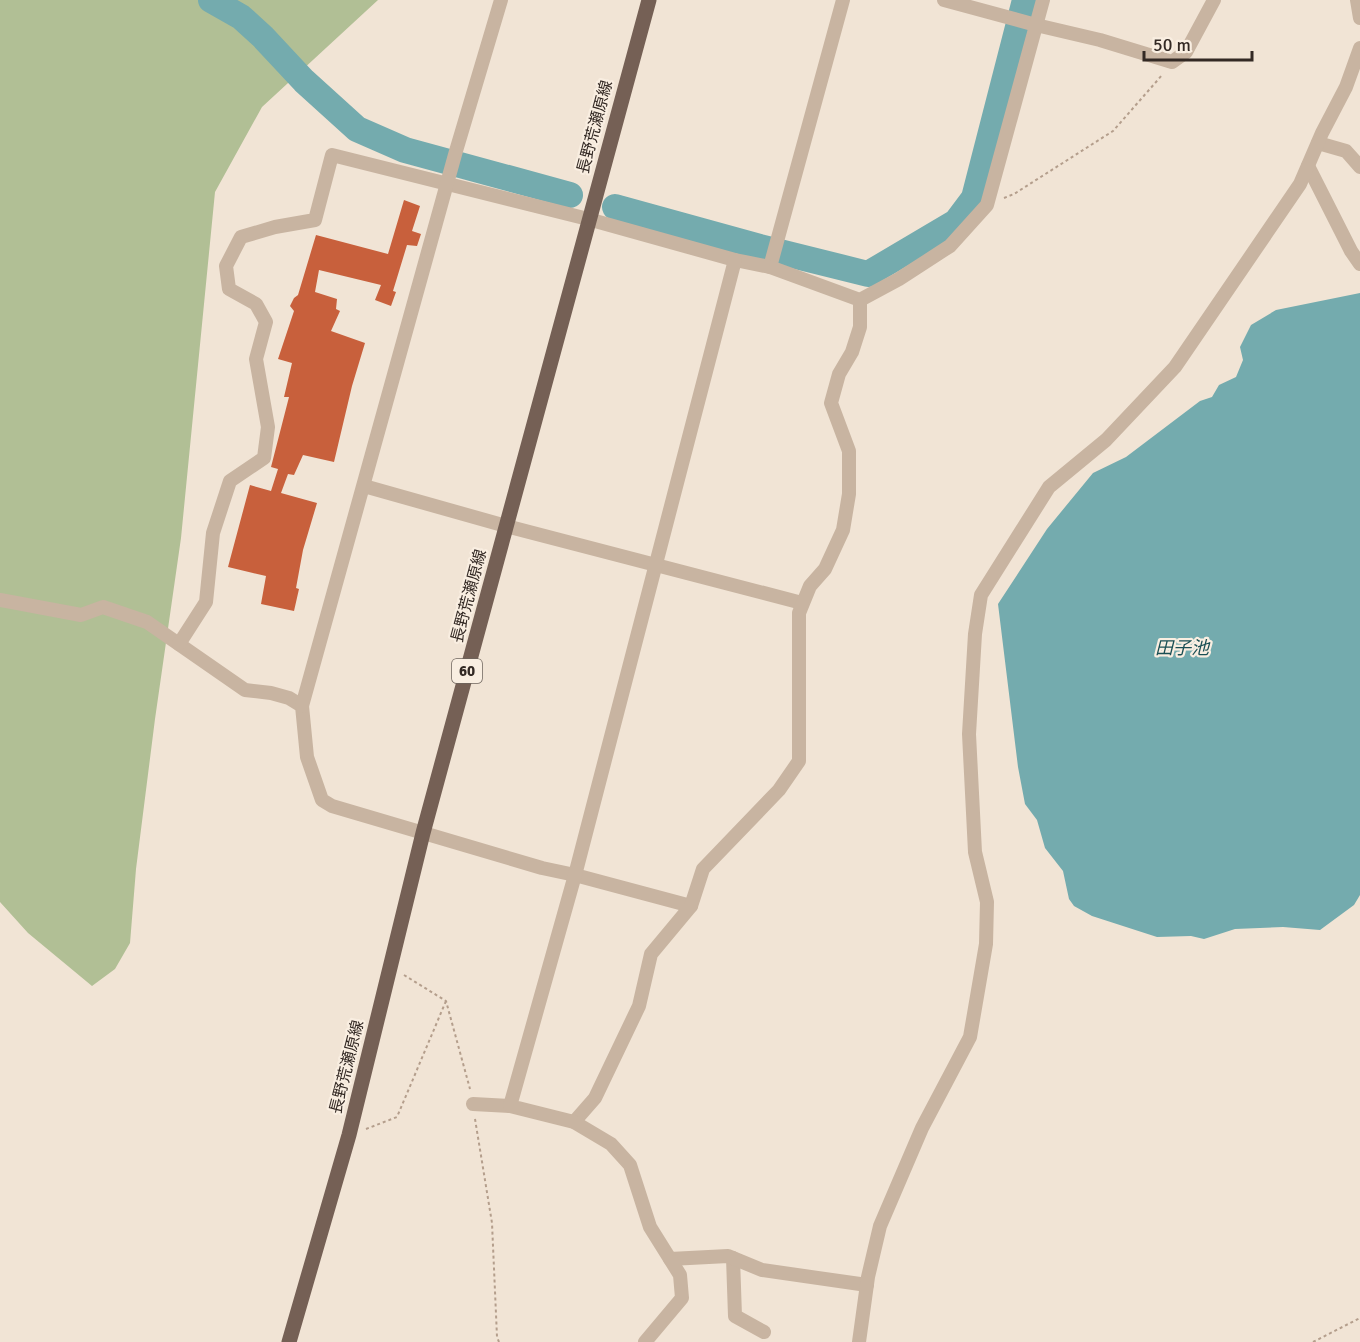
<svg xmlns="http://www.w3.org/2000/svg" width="1360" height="1342" font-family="Signika,'Noto Sans JP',sans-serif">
	<rect width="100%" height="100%" fill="#f1e4d5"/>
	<path fill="#b1bf95" d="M 0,0 L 378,0 L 262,107 L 215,192 L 181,538 L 155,719 L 136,869 L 130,943 L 115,969 L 92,986 L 28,933 L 0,902 Z"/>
	<path fill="#74abae" d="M 1360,293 L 1360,895 L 1354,905 L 1320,930 L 1283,927 L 1235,929 L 1204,939 L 1191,936 L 1157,937 L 1092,916 L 1074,906 L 1069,899 L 1063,871 L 1045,848 L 1037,820 L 1025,804 L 1018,767 L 998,604 L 1047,529 L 1093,473 L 1126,457 L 1200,401 L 1212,397 L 1219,385 L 1236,377 L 1243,360 L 1240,347 L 1251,325 L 1276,310 Z"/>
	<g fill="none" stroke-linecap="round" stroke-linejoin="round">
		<g stroke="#74abae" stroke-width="26">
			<path d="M 211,0 L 241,17 L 263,37 L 304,81 L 357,129 L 405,150 L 570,195"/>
			<path d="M 615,207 L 760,247 L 868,274 L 956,222 L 974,198 L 1025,0"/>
		</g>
	</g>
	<path fill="#c8603c" d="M 404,200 L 420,206 L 412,231 L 421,234 L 417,246 L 407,245 L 393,291 L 396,292 L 391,306 L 375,300 L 381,285 L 319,270 L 315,292 L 337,299 L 336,309 L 340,311 L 331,331 L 365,343 L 352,386 L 334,462 L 303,455 L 294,475 L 288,474 L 281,493 L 317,503 L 303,550 L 296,588 L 299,589 L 294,611 L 261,604 L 266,576 L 228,567 L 250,485 L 271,491 L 278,469 L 271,467 L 289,397 L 284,397 L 292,363 L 278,359 L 294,311 L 290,306 L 294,298 L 298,295 L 316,235 L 388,254 Z"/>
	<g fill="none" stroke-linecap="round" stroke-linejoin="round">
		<g stroke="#b49e8c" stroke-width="2" stroke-dasharray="3 3" stroke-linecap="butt">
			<path d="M 1004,198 L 1014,194 L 1113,131 L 1163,74"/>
			<path d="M 404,975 L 446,1001 L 470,1089"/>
			<path d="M 475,1119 L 492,1223 L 497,1337 L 499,1342"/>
			<path d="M 366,1129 L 397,1117 L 446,1001"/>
			<path d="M 1313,1342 L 1360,1318"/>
		</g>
		<g stroke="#c8b4a1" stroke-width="14">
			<path d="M 944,0 L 1036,25 L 1100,40 L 1172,62 L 1186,52 L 1214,0"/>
			<path d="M 1357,0 L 1360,18"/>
			<path d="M 1318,143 L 1346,151 L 1360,167"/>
			<path d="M 1308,166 L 1351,251 L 1360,264"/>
			<path d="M 770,267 L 843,0"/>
			<path d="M 364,486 L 506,526 L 802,603"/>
			<path d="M 0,600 L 81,615 L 103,607 L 147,622 L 245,690 L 271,693 L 289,698 L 302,706 L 307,757 L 322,800 L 332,806 L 542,868 L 575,875 L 691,906"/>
			<path d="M 179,644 L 206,602 L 213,533 L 230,481 L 264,458 L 268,427 L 256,359 L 266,322 L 256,304 L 229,289 L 226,266 L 241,237 L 275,227 L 315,220 L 332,155 L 588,219 L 735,260 L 770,267 L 860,300 L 899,279 L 950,246 L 987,205 L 1043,0"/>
			<path d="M 302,706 L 456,151 L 501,0"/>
			<path d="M 473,1104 L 510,1106"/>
			<path d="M 574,1122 L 595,1098 L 639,1006 L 651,954 L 691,906 L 703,869 L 779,790 L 799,761 L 799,613 L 810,586 L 825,569 L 843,530 L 849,494 L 849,451 L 831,403 L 839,374 L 852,352 L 860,327 L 860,300"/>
			<path d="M 733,1258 L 735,1316 L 764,1332"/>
			<path d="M 670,1259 L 728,1256 L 762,1270 L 867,1285"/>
			<path d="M 645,1342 L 682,1298 L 680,1275 L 650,1227 L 630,1165 L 611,1144 L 574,1122 L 510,1106 L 575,875 L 735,260"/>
			<path d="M 859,1342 L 868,1277 L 880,1226 L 922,1128 L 970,1037 L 986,944 L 987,902 L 975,852 L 969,734 L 975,634 L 981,595 L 1049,487 L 1106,440 L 1175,367 L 1300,184 L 1322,133 L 1346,87 L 1360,48"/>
		</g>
		<path stroke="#756055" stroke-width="15" d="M 289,1342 L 349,1135 L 423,833 L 649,0"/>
	</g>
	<g text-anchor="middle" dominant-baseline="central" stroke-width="4.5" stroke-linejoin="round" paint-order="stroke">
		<rect fill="#f9eee1" stroke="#6e645d" stroke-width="1.5" x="452" y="659" width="30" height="24" rx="4.5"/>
		<g font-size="15" font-weight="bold" fill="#332924">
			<text x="467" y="671">60</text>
		</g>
		<g font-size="16" fill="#332924" stroke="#f9eee1">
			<text transform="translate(595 127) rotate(-75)">長野荒瀬原線</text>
			<text transform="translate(469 596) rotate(-75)">長野荒瀬原線</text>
			<text transform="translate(347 1067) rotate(-76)">長野荒瀬原線</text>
		</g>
		<g font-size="18" font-style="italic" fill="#1a4f54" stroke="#f9eee1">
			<text x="1182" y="648">田子池</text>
		</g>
	</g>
	<path d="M1144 51v9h108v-9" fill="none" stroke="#332924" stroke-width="3"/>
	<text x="1153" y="51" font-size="18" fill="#332924" stroke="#f9eee1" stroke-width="4.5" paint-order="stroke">50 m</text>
</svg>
